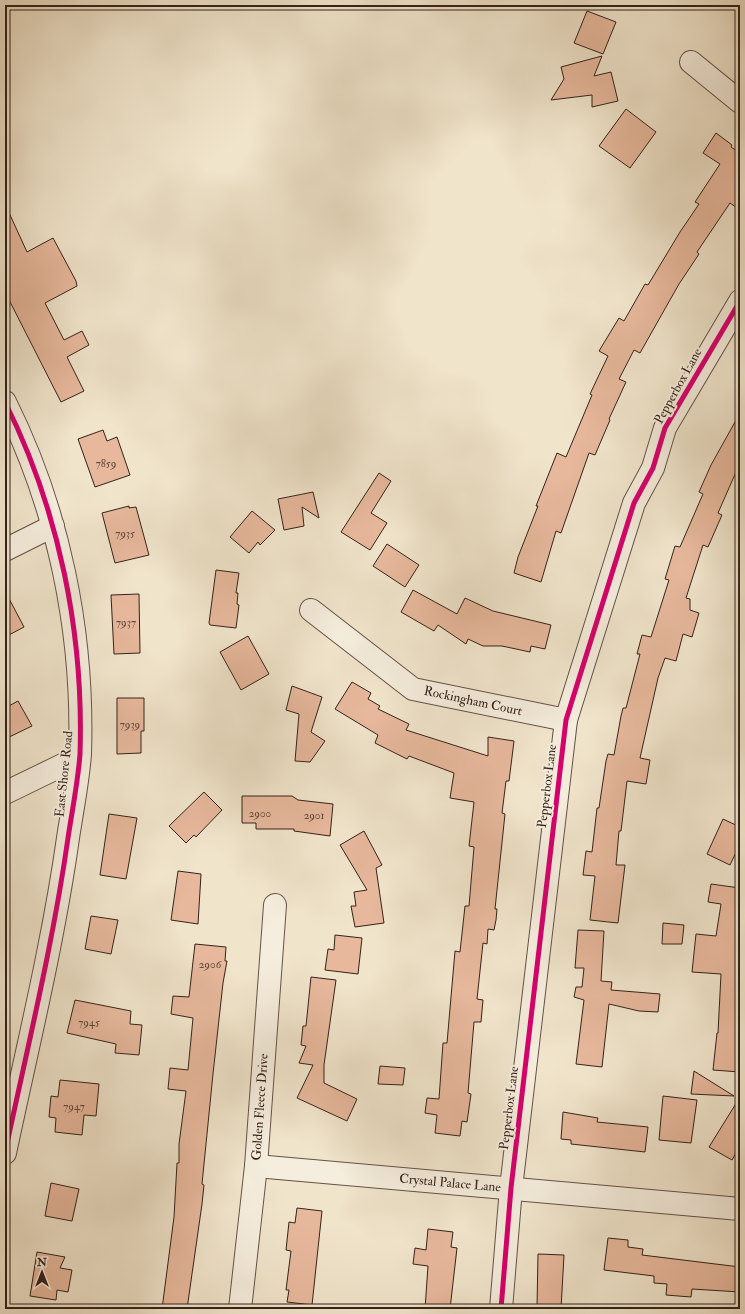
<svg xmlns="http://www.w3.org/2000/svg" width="745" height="1314" font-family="'IM FELL Double Pica',serif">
	<rect width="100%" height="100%" fill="#f0e4cb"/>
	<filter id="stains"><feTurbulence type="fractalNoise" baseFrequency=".005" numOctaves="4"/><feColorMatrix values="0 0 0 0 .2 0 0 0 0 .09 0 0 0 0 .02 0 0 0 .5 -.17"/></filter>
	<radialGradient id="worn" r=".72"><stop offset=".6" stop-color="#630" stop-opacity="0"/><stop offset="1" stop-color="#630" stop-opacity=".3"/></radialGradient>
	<g fill="#e7b89c" stroke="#34221a">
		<path d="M 587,11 L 616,22 L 603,54 L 574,43 Z"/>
		<path d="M 602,56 L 594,76 L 611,72 L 618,101 L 592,107 L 592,95 L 551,100 L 564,79 L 561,67 Z"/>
		<path d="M 626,109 L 656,132 L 630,168 L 599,146 Z"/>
		<path d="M 716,133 L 732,145 L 731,147 L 740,153 L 740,210 L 730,203 L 697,252 L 699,254 L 679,284 L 640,353 L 634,350 L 619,379 L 626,382 L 609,419 L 610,420 L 595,455 L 589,453 L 561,533 L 556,531 L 541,582 L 514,573 L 518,557 L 538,506 L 536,506 L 557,453 L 566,457 L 592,395 L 590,394 L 608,356 L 599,351 L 619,318 L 624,321 L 645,284 L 648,285 L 680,232 L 699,204 L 695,202 L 720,164 L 703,153 Z"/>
		<path d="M 5,204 L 27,252 L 53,238 L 76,281 L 77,286 L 45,303 L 64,340 L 82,331 L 89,345 L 67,357 L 84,391 L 61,402 L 5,292 Z"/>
		<path d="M 740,413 L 740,463 L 718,513 L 722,515 L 708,547 L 703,545 L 686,598 L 690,599 L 690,610 L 699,613 L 692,637 L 683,634 L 676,661 L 665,658 L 658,678 L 640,758 L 650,760 L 646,784 L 627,781 L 621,831 L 619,831 L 616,865 L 625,865 L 618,923 L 590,920 L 595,876 L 583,875 L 586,851 L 592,852 L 597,808 L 599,808 L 606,761 L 608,754 L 614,755 L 621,716 L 623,708 L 626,708 L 640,654 L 637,654 L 642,635 L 651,637 L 669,580 L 665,579 L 675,546 L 680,547 L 703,494 L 699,492 L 711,465 Z"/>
		<path d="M 103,430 L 107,441 L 117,437 L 130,475 L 95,487 L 78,439 Z"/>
		<path d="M 379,473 L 391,481 L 371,513 L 387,523 L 370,550 L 341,532 Z"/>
		<path d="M 313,492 L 319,518 L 302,507 L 304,526 L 284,530 L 278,499 Z"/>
		<path d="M 129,506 L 129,508 L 136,507 L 149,555 L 115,563 L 102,513 Z"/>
		<path d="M 252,511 L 275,530 L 260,545 L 258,542 L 249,553 L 230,537 Z"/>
		<path d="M 387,544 L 419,565 L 405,587 L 373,566 Z"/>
		<path d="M 216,570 L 239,573 L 236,593 L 238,593 L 237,604 L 239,605 L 236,628 L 210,625 L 209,623 Z"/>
		<path d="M 413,590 L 457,614 L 465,598 L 493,611 L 551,625 L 545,649 L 531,646 L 530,652 L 502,646 L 483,646 L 468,639 L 466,644 L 438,625 L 434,631 L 401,612 Z"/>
		<path d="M 5,591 L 24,627 L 5,637 Z"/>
		<path d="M 139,594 L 140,653 L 114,654 L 111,595 Z"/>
		<path d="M 248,636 L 269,674 L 241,690 L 220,652 Z"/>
		<path d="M 352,682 L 371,693 L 368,699 L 380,706 L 378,709 L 409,724 L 406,730 L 488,756 L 488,737 L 514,741 L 509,781 L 506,781 L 502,813 L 505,814 L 495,909 L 497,909 L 496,920 L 494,930 L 488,929 L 487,944 L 483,943 L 477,999 L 483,1000 L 481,1022 L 474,1022 L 468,1093 L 471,1094 L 467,1122 L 462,1121 L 460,1136 L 435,1133 L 437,1115 L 425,1113 L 427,1098 L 439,1099 L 443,1043 L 447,1043 L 455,951 L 460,952 L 465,906 L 469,906 L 474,847 L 469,846 L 474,802 L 450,798 L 454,773 L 409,756 L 407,759 L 375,743 L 378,735 L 335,709 Z"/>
		<path d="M 292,686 L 322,697 L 311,732 L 325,741 L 310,762 L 295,761 L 299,714 L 286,710 Z"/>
		<path d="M 117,698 L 144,698 L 144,731 L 141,731 L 141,753 L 117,754 Z"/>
		<path d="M 18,701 L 32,726 L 5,739 L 5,708 Z"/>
		<path d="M 204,792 L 222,810 L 196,837 L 194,835 L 186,843 L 169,826 Z"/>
		<path d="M 242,796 L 292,796 L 298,800 L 333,804 L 330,836 L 294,831 L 294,829 L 256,829 L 256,823 L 242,823 Z"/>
		<path d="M 109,814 L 137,818 L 126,879 L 100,875 Z"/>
		<path d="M 723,819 L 740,827 L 740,844 L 730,865 L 707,854 Z"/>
		<path d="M 364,831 L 382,865 L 376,868 L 384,923 L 355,927 L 351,906 L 356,906 L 354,892 L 367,890 L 340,845 Z"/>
		<path d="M 178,871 L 201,874 L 198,924 L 171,920 Z"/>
		<path d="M 711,884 L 740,888 L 740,1072 L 713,1070 L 717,1033 L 718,1033 L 721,974 L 692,972 L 696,934 L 716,936 L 721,904 L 708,902 Z"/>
		<path d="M 91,916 L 118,920 L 111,954 L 85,949 Z"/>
		<path d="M 663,923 L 684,925 L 682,944 L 662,944 Z"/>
		<path d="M 578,930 L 604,931 L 601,981 L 612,982 L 611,990 L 660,994 L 658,1012 L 639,1011 L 609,1004 L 602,1067 L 576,1064 L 584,1000 L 574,997 L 576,987 L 582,987 L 584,968 L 575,968 Z"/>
		<path d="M 335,935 L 362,938 L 358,974 L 325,970 L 328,949 L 334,950 Z"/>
		<path d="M 195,944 L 226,947 L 225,961 L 227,961 L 223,983 L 213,1074 L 202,1184 L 204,1185 L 202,1204 L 187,1309 L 162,1309 L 174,1217 L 177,1163 L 179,1163 L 179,1144 L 186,1091 L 168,1089 L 170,1068 L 188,1070 L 193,1018 L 171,1014 L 173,996 L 189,997 Z"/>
		<path d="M 311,977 L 336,980 L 324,1065 L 324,1083 L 357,1099 L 347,1121 L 297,1098 L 313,1065 L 299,1063 L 306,1046 L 301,1045 L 303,1026 L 306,1026 Z"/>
		<path d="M 75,1000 L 131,1011 L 130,1024 L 142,1025 L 139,1055 L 115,1053 L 116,1044 L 67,1033 Z"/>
		<path d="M 380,1066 L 405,1068 L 403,1085 L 378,1084 Z"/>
		<path d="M 694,1071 L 734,1096 L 691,1094 Z"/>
		<path d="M 60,1080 L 99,1084 L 96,1116 L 84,1115 L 82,1135 L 55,1132 L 56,1118 L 49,1117 L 51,1096 L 58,1097 Z"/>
		<path d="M 663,1096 L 697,1100 L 691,1143 L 659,1140 Z"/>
		<path d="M 740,1097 L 740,1146 L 732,1160 L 709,1147 Z"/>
		<path d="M 563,1112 L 598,1118 L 597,1122 L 648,1127 L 645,1152 L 571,1144 L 571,1140 L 561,1139 Z"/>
		<path d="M 51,1183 L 79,1189 L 72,1221 L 45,1216 Z"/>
		<path d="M 297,1208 L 322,1211 L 312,1305 L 287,1302 L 289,1290 L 286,1290 L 291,1251 L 286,1250 L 289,1222 L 295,1223 Z"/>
		<path d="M 428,1229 L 453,1232 L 451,1247 L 457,1248 L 450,1309 L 425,1309 L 428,1266 L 413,1264 L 415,1248 L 426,1250 Z"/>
		<path d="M 608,1238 L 628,1240 L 628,1247 L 643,1249 L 642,1255 L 740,1267 L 740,1292 L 692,1289 L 691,1297 L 666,1295 L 667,1284 L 654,1283 L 654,1276 L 604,1270 Z"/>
		<path d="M 37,1252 L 65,1257 L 60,1268 L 72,1270 L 68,1292 L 57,1290 L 56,1300 L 30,1296 Z"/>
		<path d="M 538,1254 L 564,1255 L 561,1309 L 537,1308 Z"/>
	</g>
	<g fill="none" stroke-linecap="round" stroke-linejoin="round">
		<defs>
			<g id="minor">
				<path d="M 691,62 L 740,102"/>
				<path d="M 5,402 C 59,510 84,633 80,754 C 78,782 72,811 68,838 C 53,944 27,1049 5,1153"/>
				<path d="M 5,550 L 53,526"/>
				<path d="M 311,610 L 413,689 L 566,720"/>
				<path d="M 5,793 L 79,757"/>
				<path d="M 256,1166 L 740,1209"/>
				<path d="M 240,1309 L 256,1166 L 275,905"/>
				<path d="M 501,1309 L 511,1188 L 566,720 L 634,503 L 653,468 L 665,428 L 740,301"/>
			</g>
		</defs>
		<use href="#minor" stroke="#635246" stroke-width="24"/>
		<use href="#minor" stroke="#f5eddd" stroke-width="22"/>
		<defs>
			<g id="cycleway">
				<path d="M 5,402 C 59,510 84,633 80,754 C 78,782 72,811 68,838 C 53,944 27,1049 5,1153"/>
				<path d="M 501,1309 L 511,1188 L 566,720 L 634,503 L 653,468 L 665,428 L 740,301"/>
			</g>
		</defs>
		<use href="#cycleway" stroke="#f5eddd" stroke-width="8"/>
		<use href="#cycleway" stroke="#d6006c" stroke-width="5"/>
	</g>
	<g text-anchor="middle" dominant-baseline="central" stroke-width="4" stroke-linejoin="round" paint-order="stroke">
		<g font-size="11" fill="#61483a">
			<text x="106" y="463">7859</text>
			<text x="125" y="533">7935</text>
			<text x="126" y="622">7937</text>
			<text x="130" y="724">7939</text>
			<text x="260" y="813">2900</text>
			<text x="314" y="815">2901</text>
			<text x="210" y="964">2906</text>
			<text x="89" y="1022">7945</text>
			<text x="74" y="1106">7947</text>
		</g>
		<g font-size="13" fill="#34221a" stroke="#f5eddd">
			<text transform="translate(678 386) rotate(-61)">Pepperbox Lane</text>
			<text transform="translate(473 701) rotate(12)">Rockingham Court</text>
			<text transform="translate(64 774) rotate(-84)">East Shore Road</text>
			<text transform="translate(547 786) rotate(-83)">Pepperbox Lane</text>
			<text transform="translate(260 1107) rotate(-86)">Golden Fleece Drive</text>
			<text transform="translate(509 1108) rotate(-83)">Pepperbox Lane</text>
			<text transform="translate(450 1183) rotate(5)">Crystal Palace Lane</text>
		</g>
	</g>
	<rect width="745" height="1314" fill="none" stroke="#f0e4cb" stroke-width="20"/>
	<rect x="6" y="6" width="733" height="1302" fill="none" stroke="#34221a" stroke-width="2"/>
	<rect x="10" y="10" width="725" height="1294" fill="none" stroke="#34221a"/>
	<g transform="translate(42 1272)" stroke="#f5eddd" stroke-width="3" paint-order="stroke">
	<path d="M0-3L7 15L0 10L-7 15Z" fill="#34221a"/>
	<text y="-6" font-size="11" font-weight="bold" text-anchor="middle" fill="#34221a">N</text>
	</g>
	<rect width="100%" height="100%" filter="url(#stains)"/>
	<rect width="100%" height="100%" fill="url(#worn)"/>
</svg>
